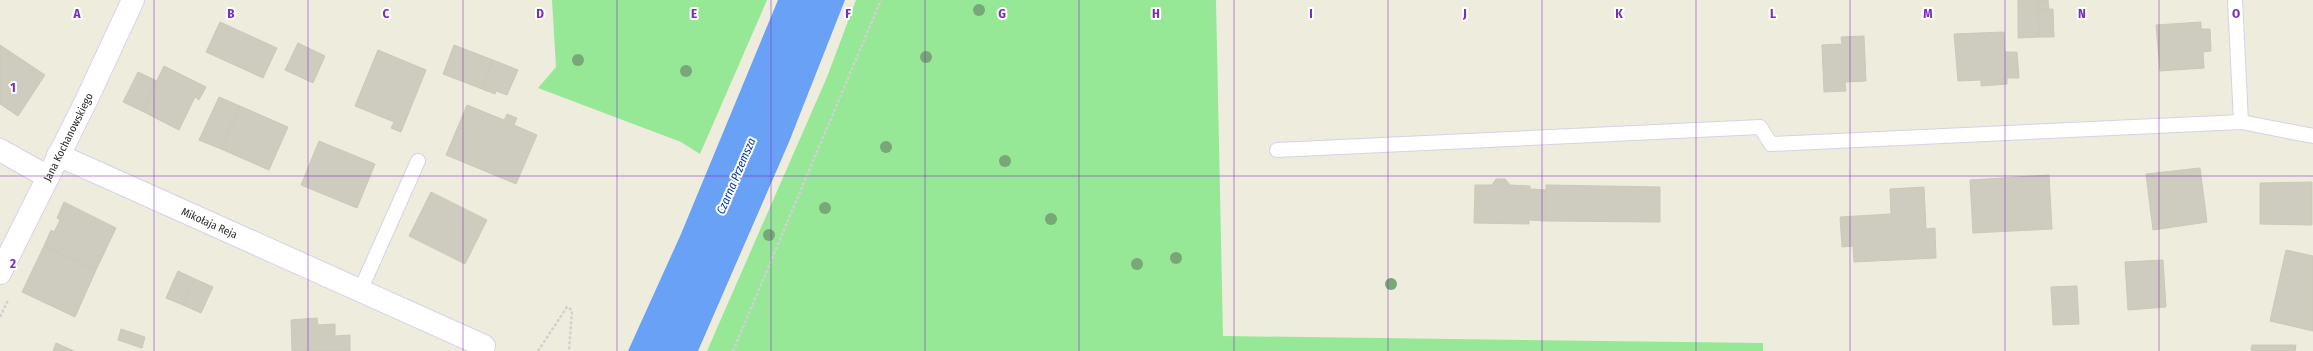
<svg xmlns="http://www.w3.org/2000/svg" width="2313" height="351" font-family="'Fira Sans Condensed',sans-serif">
	<rect width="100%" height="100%" fill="#eeeddd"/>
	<g fill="#96e896">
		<path d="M 552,0 L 767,0 L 700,154 L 681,142 L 538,88 L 556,67 Z"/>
		<path d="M 856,0 L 1216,0 L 1223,336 L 1763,343 L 1763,351 L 707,351 L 827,77 Z"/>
	</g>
	<path fill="#69a1f7" d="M 778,0 L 845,0 L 789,142 L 698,351 L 628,351 L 681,234 Z"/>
	<g fill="#cdccbf" stroke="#cacab6">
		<path d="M 2018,0 L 2038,0 L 2039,37 L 2018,38 Z"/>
		<path d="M 2038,0 L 2048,0 L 2049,9 L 2038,10 Z"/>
		<path d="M 2053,9 L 2054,37 L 2039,37 L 2038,10 Z"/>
		<path d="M 220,22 L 277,48 L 263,78 L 206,52 Z"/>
		<path d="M 2201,22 L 2201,29 L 2210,29 L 2211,51 L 2203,52 L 2204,68 L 2160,71 L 2156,25 Z"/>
		<path d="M 2004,32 L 2005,52 L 2017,52 L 2019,78 L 2007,78 L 2007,84 L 1981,86 L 1981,80 L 1958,81 L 1954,34 Z"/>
		<path d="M 1864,36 L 1866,81 L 1845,82 L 1846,91 L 1824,92 L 1822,45 L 1842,44 L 1841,37 Z"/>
		<path d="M 298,43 L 325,56 L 313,83 L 285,70 Z"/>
		<path d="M 0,45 L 45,75 L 18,116 L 0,104 Z"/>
		<path d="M 454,45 L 493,60 L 482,89 L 443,74 Z"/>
		<path d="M 378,50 L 426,70 L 401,132 L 391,128 L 394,122 L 355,106 Z"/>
		<path d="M 493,60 L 518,70 L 507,95 L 496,91 L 495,94 L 482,89 Z"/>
		<path d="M 164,66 L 206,87 L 199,100 L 195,97 L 179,130 L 142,111 Z"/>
		<path d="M 138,72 L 157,81 L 142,111 L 123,102 Z"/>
		<path d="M 219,97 L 240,106 L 221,149 L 199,140 Z"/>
		<path d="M 467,105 L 504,120 L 507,114 L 517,118 L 514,125 L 537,135 L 516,184 L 446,155 Z"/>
		<path d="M 240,106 L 288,127 L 269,170 L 221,149 Z"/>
		<path d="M 319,141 L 375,164 L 357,208 L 301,185 Z"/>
		<path d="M 2200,168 L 2207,222 L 2153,230 L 2146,174 Z"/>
		<path d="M 2049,175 L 2052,229 L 1973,233 L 1970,180 Z"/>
		<path d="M 1496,179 L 1505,179 L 1510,185 L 1530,186 L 1530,189 L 1546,190 L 1546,221 L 1529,220 L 1529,224 L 1474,223 L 1475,185 L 1492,185 Z"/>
		<path d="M 2312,182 L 2312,225 L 2260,224 L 2260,183 Z"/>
		<path d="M 1546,185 L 1660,187 L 1660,222 L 1546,221 Z"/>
		<path d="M 1924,187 L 1926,229 L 1935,228 L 1936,258 L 1854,262 L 1853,246 L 1842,247 L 1840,217 L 1891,214 L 1890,189 Z"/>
		<path d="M 431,192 L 487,220 L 465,264 L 409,236 Z"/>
		<path d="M 64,202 L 116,228 L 96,270 L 44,246 L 51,230 L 54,232 L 60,220 L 57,218 Z"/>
		<path d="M 44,246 L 96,270 L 75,317 L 22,292 Z"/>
		<path d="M 2286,250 L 2313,256 L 2313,331 L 2270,321 Z"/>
		<path d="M 2163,260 L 2166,307 L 2128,310 L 2125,262 Z"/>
		<path d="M 178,271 L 195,279 L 183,305 L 166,298 Z"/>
		<path d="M 195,279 L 213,287 L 201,313 L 183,305 Z"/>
		<path d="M 2077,286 L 2079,324 L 2053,325 L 2051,287 Z"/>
		<path d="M 317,318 L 318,325 L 335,324 L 335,336 L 350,335 L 350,351 L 292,351 L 291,320 Z"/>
		<path d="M 121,329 L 145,337 L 142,348 L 118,340 Z"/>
		<path d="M 56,343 L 74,351 L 53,351 Z"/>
		<path d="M 2252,345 L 2296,345 L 2295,351 L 2251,351 Z"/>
	</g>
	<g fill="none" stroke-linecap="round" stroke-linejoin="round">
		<defs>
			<g id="lane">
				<path d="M 2235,0 L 2241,122"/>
				<path d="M 1277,150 L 1760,127 L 1771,144 L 2241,122 L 2313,136"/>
				<path d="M 360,291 L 418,161"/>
			</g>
			<g id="street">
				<path d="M 0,150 L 48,177"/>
				<path id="s1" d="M 58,155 L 484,346"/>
				<path id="s2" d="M 0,273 L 86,101 L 133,0"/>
			</g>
		</defs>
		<use href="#lane" stroke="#d5d2e5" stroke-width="16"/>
		<use href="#street" stroke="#d5d2e5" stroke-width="24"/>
		<g stroke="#d1d1d1" stroke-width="2.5" stroke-dasharray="3 2" stroke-linecap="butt">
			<path d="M 0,317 L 8,300"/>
			<path d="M 538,351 L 567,307 L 572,310 L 569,351"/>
			<path d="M 733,351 L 881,0"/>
		</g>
		<use href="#lane" stroke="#fff" stroke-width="14"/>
		<use href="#street" stroke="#fff" stroke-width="22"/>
	</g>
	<g fill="#77a876">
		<circle cx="979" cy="10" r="6"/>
		<circle cx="926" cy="57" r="6"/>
		<circle cx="578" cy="60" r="6"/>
		<circle cx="686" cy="71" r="6"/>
		<circle cx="886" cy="147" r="6"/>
		<circle cx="1005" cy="161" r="6"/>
		<circle cx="825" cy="208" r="6"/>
		<circle cx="1051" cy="219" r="6"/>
		<circle cx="769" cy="235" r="6"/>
		<circle cx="1176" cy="258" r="6"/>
		<circle cx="1137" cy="264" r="6"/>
		<circle cx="1391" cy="284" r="6"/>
	</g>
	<path fill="none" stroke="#7b2cbf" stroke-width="1" stroke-opacity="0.55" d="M 154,0 L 154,351M 308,0 L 308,351M 463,0 L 463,351M 617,0 L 617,351M 771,0 L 771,351M 925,0 L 925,351M 1079,0 L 1079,351M 1234,0 L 1234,351M 1388,0 L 1388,351M 1542,0 L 1542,351M 1696,0 L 1696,351M 1850,0 L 1850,351M 2005,0 L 2005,351M 2159,0 L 2159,351M 0,176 L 2313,176"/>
	<g text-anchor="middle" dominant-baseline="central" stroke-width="4" stroke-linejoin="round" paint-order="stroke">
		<g font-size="11" fill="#2c2c2c" stroke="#fff">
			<text stroke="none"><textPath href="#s2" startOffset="152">Jana Kochanowskiego</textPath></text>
			<text stroke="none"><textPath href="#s1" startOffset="166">Mikołaja Reja</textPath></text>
		</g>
		<g font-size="12" font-style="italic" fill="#0438a7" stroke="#fff">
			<text transform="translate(736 176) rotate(-67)">Czarna Przemsza</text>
		</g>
	</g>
	<g font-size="13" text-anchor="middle" font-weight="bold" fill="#7b2cbf" stroke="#fff" stroke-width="4" stroke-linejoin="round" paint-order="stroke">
		<text x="77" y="18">A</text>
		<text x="231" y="18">B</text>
		<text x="386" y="18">C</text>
		<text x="540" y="18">D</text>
		<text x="694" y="18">E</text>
		<text x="848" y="18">F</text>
		<text x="1002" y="18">G</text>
		<text x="1156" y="18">H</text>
		<text x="1311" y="18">I</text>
		<text x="1465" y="18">J</text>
		<text x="1619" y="18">K</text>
		<text x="1773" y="18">L</text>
		<text x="1928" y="18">M</text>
		<text x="2082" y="18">N</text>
		<text x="2236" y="18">O</text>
		<text x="13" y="92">1</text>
		<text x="13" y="268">2</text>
	</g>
</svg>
